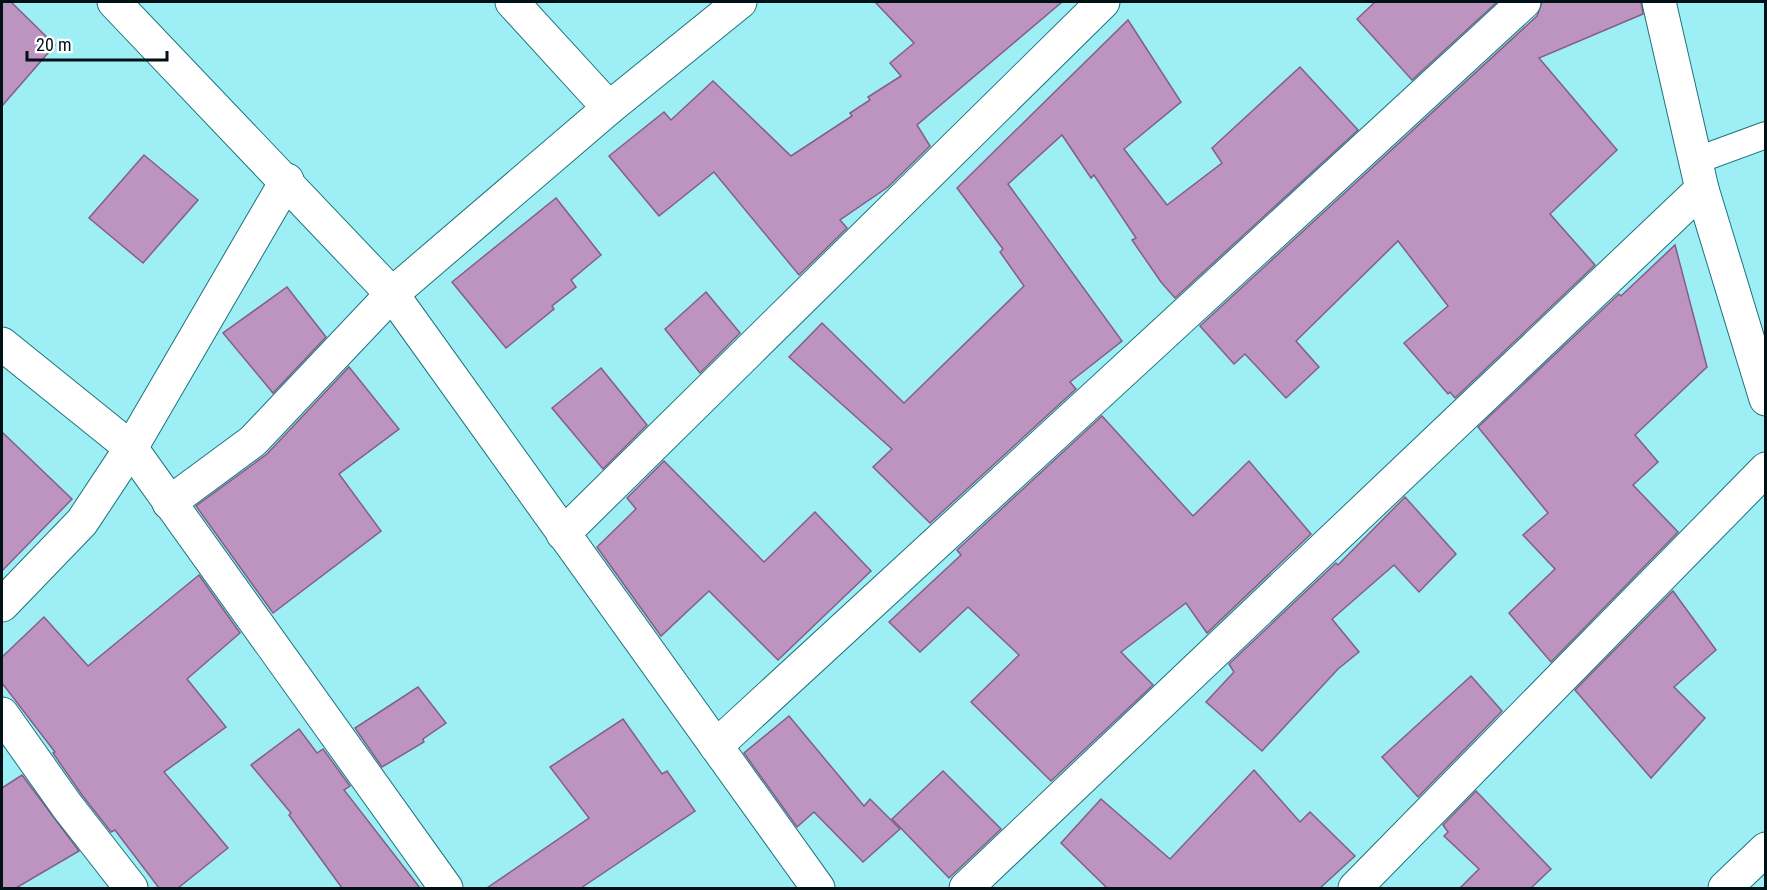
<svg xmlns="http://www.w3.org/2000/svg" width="1767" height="890" font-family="'Roboto Condensed',sans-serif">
	<rect width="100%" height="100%" fill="#9eeef6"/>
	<g fill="#bd93c0" stroke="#855e88" stroke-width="1.5">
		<path d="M 2,2 L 11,2 L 55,45 L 2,106 Z"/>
		<path d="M 875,2 L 1062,2 L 917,125 L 930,146 L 888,187 L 840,220 L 847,228 L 799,275 L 714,172 L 659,216 L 609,156 L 664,112 L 671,120 L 713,81 L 791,156 L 852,116 L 850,113 L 870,100 L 868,97 L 901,76 L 890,63 L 914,43 Z"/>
		<path d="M 1375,2 L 1497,2 L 1412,80 L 1357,19 Z"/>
		<path d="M 1542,2 L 1641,2 L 1643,14 L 1539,58 L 1617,150 L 1550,214 L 1595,265 L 1455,398 L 1450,392 L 1448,394 L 1404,343 L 1448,306 L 1398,241 L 1296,341 L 1319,367 L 1286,398 L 1245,354 L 1234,364 L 1200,326 L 1537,16 Z"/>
		<path d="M 1128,20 L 1181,102 L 1124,149 L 1167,205 L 1222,163 L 1212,148 L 1300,67 L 1358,130 L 1175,298 L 1161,282 L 1132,240 L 1136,238 L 1094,175 L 1091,178 L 1062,135 L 1008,184 L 1122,341 L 1070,382 L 1076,389 L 930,523 L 873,467 L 892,449 L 789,357 L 822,323 L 904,403 L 1024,286 L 1000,252 L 1003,249 L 957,188 Z"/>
		<path d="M 144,155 L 198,200 L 143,263 L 89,218 Z"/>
		<path d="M 556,198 L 601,255 L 571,280 L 576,287 L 552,306 L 554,309 L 506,348 L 452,282 Z"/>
		<path d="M 1675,245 L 1707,367 L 1635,435 L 1658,462 L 1633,485 L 1678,532 L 1551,662 L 1509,613 L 1555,569 L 1523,535 L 1548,513 L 1478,427 L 1619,294 L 1621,296 Z"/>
		<path d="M 287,287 L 326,337 L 273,393 L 223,333 Z"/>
		<path d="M 706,292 L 740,333 L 700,373 L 665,329 Z"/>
		<path d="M 349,367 L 399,429 L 339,474 L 381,531 L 273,613 L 196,506 L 267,454 Z"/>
		<path d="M 601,368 L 647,425 L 603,469 L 552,408 Z"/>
		<path d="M 1102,416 L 1193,516 L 1249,461 L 1311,534 L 1207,633 L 1186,603 L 1121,652 L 1153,685 L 1051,781 L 971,702 L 1019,655 L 968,607 L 920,652 L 889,622 L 961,555 L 957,550 Z"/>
		<path d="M 2,432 L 72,499 L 2,571 Z"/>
		<path d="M 664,461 L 764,562 L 815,512 L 871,571 L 778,660 L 709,591 L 661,636 L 597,547 L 636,509 L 627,498 Z"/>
		<path d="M 1405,497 L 1456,554 L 1419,592 L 1394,565 L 1332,619 L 1359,652 L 1338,669 L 1262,751 L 1206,702 L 1234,672 L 1229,664 L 1336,563 L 1338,565 Z"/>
		<path d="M 199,575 L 240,633 L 187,679 L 226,727 L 164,772 L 228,848 L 178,888 L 159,888 L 115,830 L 111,832 L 82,795 L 53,753 L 55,752 L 2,683 L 2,657 L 44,617 L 88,666 Z"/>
		<path d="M 1673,591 L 1716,650 L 1674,687 L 1705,718 L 1651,778 L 1575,690 Z"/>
		<path d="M 1471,676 L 1502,711 L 1418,797 L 1382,757 Z"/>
		<path d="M 418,687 L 446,723 L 423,739 L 424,742 L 382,767 L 355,728 Z"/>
		<path d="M 789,716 L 864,806 L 870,799 L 900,829 L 863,862 L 814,812 L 797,827 L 744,753 Z"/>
		<path d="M 623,719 L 662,774 L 667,771 L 695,811 L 581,888 L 487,888 L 589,818 L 550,767 Z"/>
		<path d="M 299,729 L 317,753 L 323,749 L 350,786 L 344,790 L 420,888 L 342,888 L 289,815 L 291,813 L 251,765 Z"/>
		<path d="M 1254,770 L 1300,822 L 1310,812 L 1355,856 L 1320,888 L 1107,888 L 1061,843 L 1101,799 L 1170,859 Z"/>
		<path d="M 943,771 L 1001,829 L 949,878 L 892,819 Z"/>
		<path d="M 22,775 L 79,851 L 16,888 L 2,888 L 2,788 Z"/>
		<path d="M 1476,791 L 1551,869 L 1531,888 L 1460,888 L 1479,869 L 1444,836 L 1448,832 L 1443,825 Z"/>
	</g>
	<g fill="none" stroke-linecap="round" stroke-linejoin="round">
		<defs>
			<path id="service" d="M 1695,161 L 1766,135"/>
			<g id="minor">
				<path d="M 114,2 L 392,294 L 818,888"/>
				<path d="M 512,2 L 609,108 L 740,2"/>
				<path d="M 1659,2 L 1702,189 L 1766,399"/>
				<path d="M 2,344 L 131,448 L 446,888"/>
				<path d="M 169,503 L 253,441 L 392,294 L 609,108"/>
				<path d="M 563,534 L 1103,2"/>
				<path d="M 2,605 L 82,522 L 131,448 L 287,180"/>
				<path d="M 2,714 L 67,806 L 131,888"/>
				<path d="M 716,746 L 1524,2"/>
				<path d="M 966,888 L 1702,189"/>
				<path d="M 1355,888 L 1766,469"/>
				<path d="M 1725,888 L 1766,849"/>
			</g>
		</defs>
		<use href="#service" stroke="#1d747c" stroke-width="28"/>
		<use href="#minor" stroke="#1d747c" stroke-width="35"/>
		<use href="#service" stroke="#fff" stroke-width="26"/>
		<use href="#minor" stroke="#fff" stroke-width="33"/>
	</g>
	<rect width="1767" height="890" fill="none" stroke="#001215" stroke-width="6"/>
	<path d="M27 51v9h140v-9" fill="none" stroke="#001215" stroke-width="3"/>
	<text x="36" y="51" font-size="18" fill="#001215" stroke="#ffffff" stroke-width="4.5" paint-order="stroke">20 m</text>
</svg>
